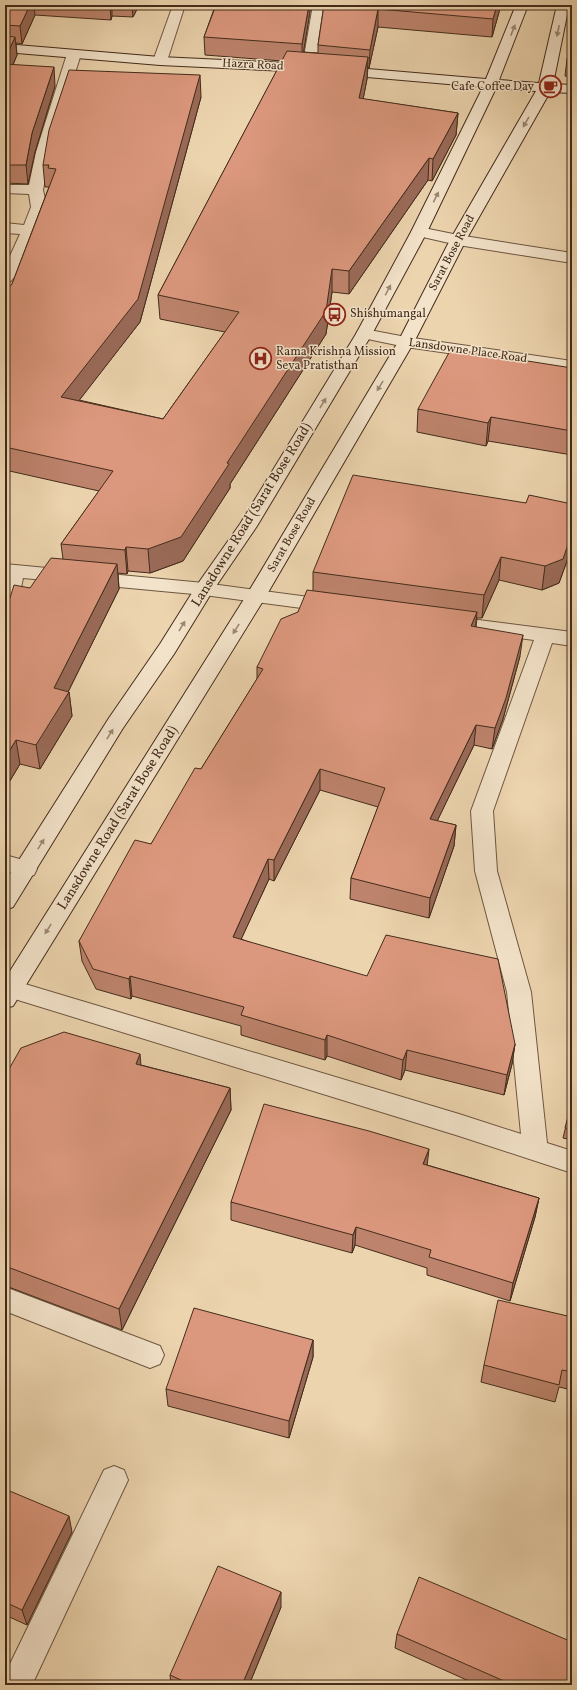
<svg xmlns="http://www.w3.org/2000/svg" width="577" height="1690" font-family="Vollkorn,serif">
	<rect width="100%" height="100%" fill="#ecd4ae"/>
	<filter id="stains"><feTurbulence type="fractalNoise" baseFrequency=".005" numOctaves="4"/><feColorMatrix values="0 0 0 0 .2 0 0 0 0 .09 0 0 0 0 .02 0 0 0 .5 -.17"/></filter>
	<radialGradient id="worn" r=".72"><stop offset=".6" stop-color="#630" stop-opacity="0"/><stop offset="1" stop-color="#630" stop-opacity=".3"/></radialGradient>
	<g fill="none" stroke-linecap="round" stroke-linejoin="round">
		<defs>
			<g id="minor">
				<path d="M 173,5 L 185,5 L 167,61 L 165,64 L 155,64 L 153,61 Z"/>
				<path d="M 313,5 L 325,5 L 316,68 L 314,71 L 304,71 L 302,68 Z"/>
				<path d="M 74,50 L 79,51 L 81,54 L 50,152 L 43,190 L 47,207 L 19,271 L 11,281 L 5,283 L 5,267 L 20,234 L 5,233 L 5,223 L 24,225 L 31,207 L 29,194 L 5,193 L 5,185 L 29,185 L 36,152 L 67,54 L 69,51 Z"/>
				<path d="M 419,227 L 458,235 L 572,253 L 572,263 L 458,245 L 414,235 L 411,232 L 414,229 Z"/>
				<path d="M 364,329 L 406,337 L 572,361 L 572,371 L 406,347 L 358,337 L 356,334 L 358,331 Z"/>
				<path d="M 5,564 L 204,583 L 332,600 L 339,602 L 342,606 L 339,610 L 332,612 L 204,595 L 23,578 L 15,616 L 12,621 L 5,622 Z"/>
				<path d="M 447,616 L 572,632 L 572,646 L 552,643 L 493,811 L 497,871 L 531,992 L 547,1143 L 572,1151 L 572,1173 L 459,1136 L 5,996 L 5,978 L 459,1114 L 521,1134 L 507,992 L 475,871 L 471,811 L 534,640 L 440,627 L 437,622 L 440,617 Z"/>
				<path d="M 5,855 L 34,863 L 37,869 L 34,875 L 26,877 L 5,871 Z"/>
				<path d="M 5,1287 L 160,1346 L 164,1355 L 160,1364 L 150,1368 L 5,1311 Z"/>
				<path d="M 114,1466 L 124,1470 L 128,1480 L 32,1685 L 8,1685 L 5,1676 L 9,1666 L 104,1470 Z"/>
			</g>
			<path id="secondary" d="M 516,5 L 528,5 L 499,80 L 539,83 L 557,5 L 569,5 L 553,84 L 572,85 L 572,93 L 550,92 L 466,240 L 414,342 L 266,596 L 13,1006 L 5,1008 L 5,979 L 246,596 L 398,342 L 450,240 L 536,91 L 496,88 L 427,232 L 372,334 L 257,526 L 212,592 L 174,654 L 123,728 L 13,907 L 5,910 L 5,882 L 109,718 L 160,644 L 197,585 L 240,524 L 356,334 L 411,232 L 483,87 L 309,72 L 160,65 L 5,52 L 5,44 L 160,57 L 309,64 L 486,79 Z"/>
		</defs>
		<use href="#minor" stroke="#6d5640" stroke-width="2"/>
		<use href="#secondary" stroke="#432c1b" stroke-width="2"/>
		<use href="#minor" fill="#f3e3ca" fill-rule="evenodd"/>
		<use href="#secondary" fill="#f3e3ca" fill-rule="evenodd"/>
	</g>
	<g fill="#bd836c" stroke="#432c1b">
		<path d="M 5,5 L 139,5 L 133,17 L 112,16 L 111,20 L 35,15 L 22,44 L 16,43 L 17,55 L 13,65 L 55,86 L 35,152 L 28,184 L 5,183 Z"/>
		<path d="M 143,5 L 172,5 L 171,7 Z"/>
		<path d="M 185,5 L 311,5 L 303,52 L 318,53 L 318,45 L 324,5 L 501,5 L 492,37 L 378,27 L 369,68 L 368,67 L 367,79 L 363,99 L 458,113 L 456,135 L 432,181 L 428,180 L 349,294 L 332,292 L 326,334 L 230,484 L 230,488 L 183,561 L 150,573 L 128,571 L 127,574 L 118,573 L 119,589 L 68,692 L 69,692 L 72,716 L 40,769 L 20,764 L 5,789 L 10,598 L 30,588 L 63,559 L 61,544 L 99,491 L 5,470 L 5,292 L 12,284 L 49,187 L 45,187 L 43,165 L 201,97 L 140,322 L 79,400 L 163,419 L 225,332 L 160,319 L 158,295 L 282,61 L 205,55 L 204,37 L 214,9 L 186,8 Z"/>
		<path d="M 572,45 L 572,77 L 565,76 L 567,59 Z"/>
		<path d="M 572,368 L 572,455 L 488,441 L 486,446 L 417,432 L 418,409 Z"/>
		<path d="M 526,503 L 572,504 L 572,547 L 559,583 L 542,590 L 499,580 L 482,618 L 477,618 L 476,627 L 520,656 L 503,719 L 492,749 L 474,745 L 437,821 L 456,825 L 454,846 L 429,918 L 350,899 L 351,878 L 378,807 L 320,790 L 274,881 L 269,879 L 241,939 L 515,1044 L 512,1064 L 504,1095 L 405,1070 L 401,1080 L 327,1056 L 325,1060 L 241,1035 L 241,1026 L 132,996 L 131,999 L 96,989 L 82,961 L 79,941 L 151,844 L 201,769 L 257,679 L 257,667 L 298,612 L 313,590 L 313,572 Z"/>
		<path d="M 141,1065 L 230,1088 L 231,1110 L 122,1330 L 6,1286 L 5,1286 L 5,1076 Z"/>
		<path d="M 572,1101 L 572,1140 L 563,1138 Z"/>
		<path d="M 427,1165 L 539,1198 L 535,1217 L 510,1301 L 427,1275 L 427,1268 L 355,1245 L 352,1253 L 231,1220 L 231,1202 Z"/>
		<path d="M 572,1317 L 572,1390 L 559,1387 L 555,1402 L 481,1382 L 484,1365 Z"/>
		<path d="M 313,1340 L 313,1357 L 289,1438 L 168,1406 L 166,1389 Z"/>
		<path d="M 5,1489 L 72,1532 L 27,1625 L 5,1615 Z"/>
		<path d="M 281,1607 L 249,1685 L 171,1685 L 170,1675 Z"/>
		<path d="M 397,1634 L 572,1685 L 478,1685 L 395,1648 Z"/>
	</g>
	<g fill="#9a6a58" stroke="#432c1b">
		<path d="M 30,5 L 34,5 L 35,15 L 22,44 L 20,26 Z"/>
		<path d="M 110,5 L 112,5 L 112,16 L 111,20 Z"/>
		<path d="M 132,5 L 139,5 L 133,17 Z"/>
		<path d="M 309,5 L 311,5 L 302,62 L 302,44 Z"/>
		<path d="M 497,5 L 501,5 L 492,37 L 493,19 Z"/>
		<path d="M 378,9 L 378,27 L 369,68 L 370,50 Z"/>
		<path d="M 15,37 L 17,55 L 5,82 L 5,59 Z"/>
		<path d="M 368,57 L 367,79 L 359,120 L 359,98 Z"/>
		<path d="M 54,67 L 55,86 L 35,152 L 28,184 L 26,165 L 32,133 Z"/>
		<path d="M 200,75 L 201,97 L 140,322 L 64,420 L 61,397 Z"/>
		<path d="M 458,113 L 456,135 L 432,181 L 433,159 Z"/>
		<path d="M 429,158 L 428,180 L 349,294 L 349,271 Z"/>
		<path d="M 332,269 L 332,292 L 326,334 L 230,484 L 230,488 L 183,561 L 150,573 L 148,549 L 227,463 Z"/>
		<path d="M 491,417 L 488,441 L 486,446 L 488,423 Z"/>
		<path d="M 572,533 L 572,547 L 559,583 L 542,590 L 545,566 Z"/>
		<path d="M 126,547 L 128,571 L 127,574 L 125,550 Z"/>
		<path d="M 501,557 L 499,580 L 482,618 L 484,595 Z"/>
		<path d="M 117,564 L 119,589 L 64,700 L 69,692 L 72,716 L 40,769 L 36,745 L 54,688 Z"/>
		<path d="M 477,612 L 475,633 L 471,626 Z"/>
		<path d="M 523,635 L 520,656 L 503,719 L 492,749 L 495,728 Z"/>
		<path d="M 476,725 L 474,745 L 428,840 L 430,819 Z"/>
		<path d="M 16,740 L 20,764 L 5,789 L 5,758 Z"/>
		<path d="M 320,769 L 320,790 L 274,881 L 274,860 Z"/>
		<path d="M 456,825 L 454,846 L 429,918 L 430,898 Z"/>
		<path d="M 268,859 L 269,879 L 233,957 L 233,937 Z"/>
		<path d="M 130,976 L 132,996 L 131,999 L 129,979 Z"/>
		<path d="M 327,1035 L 327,1056 L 325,1060 L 325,1040 Z"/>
		<path d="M 515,1044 L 512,1064 L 504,1095 L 507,1075 Z"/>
		<path d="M 407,1050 L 405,1070 L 401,1080 L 403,1060 Z"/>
		<path d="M 140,1054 L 142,1077 L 136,1064 Z"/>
		<path d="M 230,1088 L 231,1110 L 122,1330 L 119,1309 Z"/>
		<path d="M 429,1149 L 427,1167 L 423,1164 Z"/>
		<path d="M 539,1198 L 535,1217 L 510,1301 L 513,1283 Z"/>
		<path d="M 356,1227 L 355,1245 L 352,1253 L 353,1235 Z"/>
		<path d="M 313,1340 L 313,1357 L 289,1438 L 289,1421 Z"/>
		<path d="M 69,1516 L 72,1532 L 27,1625 L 22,1610 Z"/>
		<path d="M 281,1592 L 281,1607 L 249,1685 L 242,1685 Z"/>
	</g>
	<g fill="#dc987e" stroke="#432c1b">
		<path d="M 5,5 L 30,5 L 20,26 L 5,25 Z"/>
		<path d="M 216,5 L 309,5 L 302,44 L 204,37 Z"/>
		<path d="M 324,5 L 497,5 L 493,19 L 378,9 L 370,50 L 318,45 Z"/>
		<path d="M 5,36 L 15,37 L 5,59 Z"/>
		<path d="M 572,45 L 572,60 L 567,59 Z"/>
		<path d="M 287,51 L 368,57 L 359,98 L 458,113 L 433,159 L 429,158 L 349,271 L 332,269 L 326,311 L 227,463 L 229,464 L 181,537 L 148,549 L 126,547 L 125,550 L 61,544 L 113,471 L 5,447 L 5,292 L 12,284 L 56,169 L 48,168 L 49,165 L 43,165 L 49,130 L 69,70 L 200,75 L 138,299 L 61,397 L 163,419 L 239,312 L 158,295 Z"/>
		<path d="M 5,64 L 54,67 L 32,133 L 26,165 L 5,165 Z"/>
		<path d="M 451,349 L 572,368 L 572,431 L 491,417 L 488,423 L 418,409 Z"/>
		<path d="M 353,475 L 526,503 L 529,495 L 572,504 L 572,533 L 563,559 L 545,566 L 501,557 L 484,595 L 313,572 Z"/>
		<path d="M 51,558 L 117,564 L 54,688 L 69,692 L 36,745 L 16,740 L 5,758 L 5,599 L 10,598 L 14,585 L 30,588 Z"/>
		<path d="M 307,590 L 477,612 L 471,626 L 523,635 L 506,698 L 495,728 L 476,725 L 430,819 L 456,825 L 430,898 L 351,878 L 385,788 L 320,769 L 274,860 L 268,859 L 233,937 L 367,976 L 386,935 L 498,959 L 515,1044 L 507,1075 L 407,1050 L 403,1060 L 327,1035 L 325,1040 L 241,1015 L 244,1007 L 130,976 L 129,979 L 93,969 L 79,941 L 135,840 L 151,844 L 195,768 L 201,769 L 263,669 L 257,667 L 281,619 L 298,612 Z"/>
		<path d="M 64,1032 L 140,1054 L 136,1064 L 230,1088 L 119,1309 L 5,1266 L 5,1076 L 21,1048 Z"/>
		<path d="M 572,1101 L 572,1129 L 565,1128 Z"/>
		<path d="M 264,1104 L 369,1131 L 429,1149 L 423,1164 L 539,1198 L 513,1283 L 429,1257 L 431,1250 L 356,1227 L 353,1235 L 231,1202 Z"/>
		<path d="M 498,1300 L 572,1317 L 572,1372 L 562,1370 L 559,1385 L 484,1365 Z"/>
		<path d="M 194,1308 L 313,1340 L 289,1421 L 166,1389 Z"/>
		<path d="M 5,1489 L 69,1516 L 22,1610 L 5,1602 Z"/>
		<path d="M 218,1566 L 281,1592 L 242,1685 L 192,1685 L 170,1675 Z"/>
		<path d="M 419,1577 L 572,1642 L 572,1685 L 513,1685 L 397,1634 Z"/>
	</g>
	<defs><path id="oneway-solid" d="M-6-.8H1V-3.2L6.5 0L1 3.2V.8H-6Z"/></defs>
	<g fill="#9b8872">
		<use href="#oneway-solid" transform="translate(513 30) rotate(-69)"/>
		<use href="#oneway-solid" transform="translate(558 31) rotate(102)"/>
		<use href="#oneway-solid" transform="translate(526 122) rotate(120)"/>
		<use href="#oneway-solid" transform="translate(436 197) rotate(-64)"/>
		<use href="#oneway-solid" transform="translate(388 290) rotate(-62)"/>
		<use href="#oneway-solid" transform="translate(380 386) rotate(121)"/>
		<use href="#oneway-solid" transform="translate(323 403) rotate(-59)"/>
		<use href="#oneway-solid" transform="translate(182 626) rotate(-59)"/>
		<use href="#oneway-solid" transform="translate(236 629) rotate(122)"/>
		<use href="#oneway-solid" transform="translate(110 734) rotate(-58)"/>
		<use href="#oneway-solid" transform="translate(41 844) rotate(-58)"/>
		<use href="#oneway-solid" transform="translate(48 929) rotate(122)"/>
	</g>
	<defs>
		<symbol id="cafe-ring" viewBox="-11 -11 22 22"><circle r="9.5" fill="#f3e3ca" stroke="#8f2418" stroke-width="1.5"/><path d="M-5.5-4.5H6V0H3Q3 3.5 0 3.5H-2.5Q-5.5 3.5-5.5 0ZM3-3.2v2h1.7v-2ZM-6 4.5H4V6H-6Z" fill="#8f2418"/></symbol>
		<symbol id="bus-ring" viewBox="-11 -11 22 22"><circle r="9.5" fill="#f3e3ca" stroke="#8f2418" stroke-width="1.5"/><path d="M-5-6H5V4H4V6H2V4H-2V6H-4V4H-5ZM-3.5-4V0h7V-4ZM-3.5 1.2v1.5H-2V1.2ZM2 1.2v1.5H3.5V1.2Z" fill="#8f2418"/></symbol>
		<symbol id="hospital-ring" viewBox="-11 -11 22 22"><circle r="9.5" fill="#f3e3ca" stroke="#8f2418" stroke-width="1.5"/><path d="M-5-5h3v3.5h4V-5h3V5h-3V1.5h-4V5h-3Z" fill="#8f2418"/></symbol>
	</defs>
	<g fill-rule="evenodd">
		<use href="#cafe-ring" x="538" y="74" width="25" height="25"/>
		<use href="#bus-ring" x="322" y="302" width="25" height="25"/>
		<use href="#hospital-ring" x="248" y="346" width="25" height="25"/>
	</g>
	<g text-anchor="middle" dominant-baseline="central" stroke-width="3" stroke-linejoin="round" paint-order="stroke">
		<g font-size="12" fill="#432c1b" stroke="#f3e3ca">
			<text transform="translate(253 65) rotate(3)">Hazra Road</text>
			<text transform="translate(452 253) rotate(-62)">Sarat Bose Road</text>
			<text transform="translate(468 351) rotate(8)">Lansdowne Place Road</text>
			<text transform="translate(292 535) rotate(-60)">Sarat Bose Road</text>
		</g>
		<g font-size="12" fill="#432c1b" stroke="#f3e3ca" text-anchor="start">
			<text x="534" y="87" text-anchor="end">Cafe Coffee Day</text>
			<text x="350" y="314">Shishumangal</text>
			<text x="276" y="352">Rama Krishna Mission<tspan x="276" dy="14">Seva Pratisthan</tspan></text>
		</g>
		<g font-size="14" fill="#432c1b" stroke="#f3e3ca">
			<text transform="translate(252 515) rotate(-58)">Lansdowne Road (Sarat Bose Road)</text>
			<text transform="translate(118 818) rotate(-58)">Lansdowne Road (Sarat Bose Road)</text>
		</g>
	</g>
	<rect width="577" height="1690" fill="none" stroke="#ecd4ae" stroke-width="20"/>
	<rect x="6" y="6" width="565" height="1678" fill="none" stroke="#432c1b" stroke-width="2"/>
	<rect x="10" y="10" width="557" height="1670" fill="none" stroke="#432c1b"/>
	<rect width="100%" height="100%" filter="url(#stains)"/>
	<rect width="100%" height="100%" fill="url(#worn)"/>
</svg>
